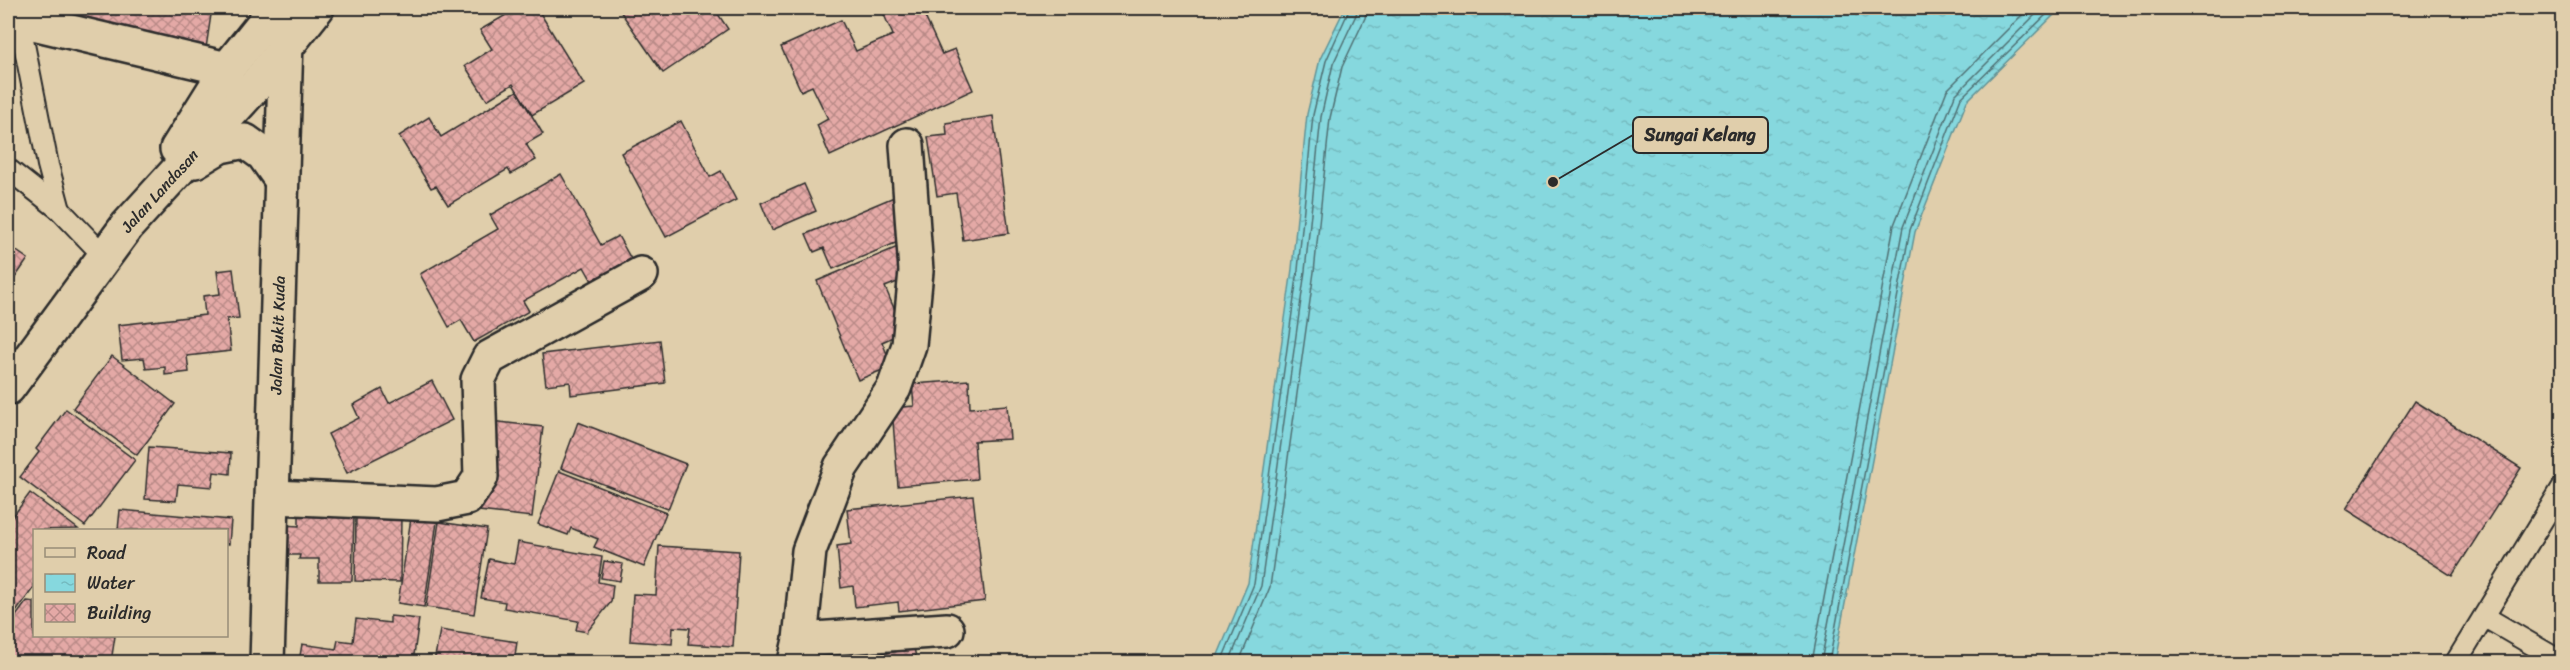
<svg xmlns="http://www.w3.org/2000/svg" width="2570" height="670" font-family="Sriracha,sans-serif">
	<defs>
		<pattern id="water-ripples" width="26" height="14" patternUnits="userSpaceOnUse" patternTransform="scale(1.5)"><rect width="26" height="14" fill="#86d8de"/><path d="M2 4q2-2 4 0t4 0M15 11q2-2 4 0t4 0" fill="none" stroke="#74babf"/></pattern>
		<pattern id="building-cross-hatch" width="8" height="8" patternUnits="userSpaceOnUse" patternTransform="scale(1.5)"><rect width="8" height="8" fill="#e4a9a6"/><path d="M0 0l8 8M0 8l8-8" fill="none" stroke="#b98a87"/></pattern>
	</defs>
	<rect width="100%" height="100%" fill="#e0ceab"/>
	<filter id="ink" filterUnits="userSpaceOnUse"><feTurbulence type="fractalNoise" baseFrequency=".0167" numOctaves="2"/><feDisplacementMap in="SourceGraphic" scale="12" xChannelSelector="R" yChannelSelector="G"/><feConvolveMatrix kernelMatrix="1 2 1 2 8 2 1 2 1" color-interpolation-filters="sRGB"/></filter>
	<g filter="url(#ink)">
		<path fill="url(#water-ripples)" stroke="#629396" stroke-width="1.5" d="M 1345,8 L 2061,8 L 1967,101 L 1915,232 L 1834,662 L 1215,662 L 1248,583 L 1292,269 L 1307,114 L 1320,59 Z"/>
		<g fill="none" stroke-linecap="round" stroke-linejoin="round">
			<g stroke="#4f7073" stroke-width="1.5">
				<path d="M 1221,662 L 1254,584 L 1298,270 L 1313,115 L 1326,61 L 1350,8"/>
				<path d="M 1229,662 L 1261,586 L 1305,271 L 1321,117 L 1333,64 L 1356,15 L 1358,8"/>
				<path d="M 1239,662 L 1270,587 L 1314,272 L 1330,118 L 1342,67 L 1365,18 L 1367,8"/>
				<path d="M 1812,662 L 1894,225 L 1947,90 L 2029,8"/>
				<path d="M 1821,662 L 1903,227 L 1955,95 L 2042,8"/>
				<path d="M 1829,662 L 1910,230 L 1961,98 L 2053,8"/>
			</g>
		</g>
		<g fill="url(#building-cross-hatch)" stroke="#2b2b2b" stroke-width="1.5">
			<path d="M 72,8 L 212,8 L 206,48 L 69,28 Z"/>
			<path d="M 518,8 L 537,8 L 584,84 L 532,115 L 513,84 L 487,100 L 465,66 L 492,49 L 480,30 Z"/>
			<path d="M 618,8 L 714,8 L 728,29 L 663,73 Z"/>
			<path d="M 881,8 L 921,8 L 942,54 L 955,49 L 973,90 L 830,156 L 817,125 L 828,119 L 812,86 L 801,91 L 781,47 L 841,20 L 856,51 L 893,35 Z"/>
			<path d="M 517,91 L 543,134 L 526,144 L 536,160 L 511,174 L 508,169 L 448,205 L 436,186 L 431,188 L 399,136 L 429,117 L 441,137 Z"/>
			<path d="M 993,116 L 1009,233 L 963,240 L 956,193 L 937,196 L 928,137 L 947,135 L 946,123 Z"/>
			<path d="M 681,121 L 710,177 L 721,171 L 736,200 L 666,237 L 621,153 Z"/>
			<path d="M 561,174 L 601,245 L 618,236 L 631,259 L 592,281 L 584,267 L 523,301 L 529,311 L 474,342 L 461,320 L 449,327 L 420,274 L 498,229 L 490,215 Z"/>
			<path d="M 804,184 L 816,211 L 772,230 L 761,203 Z"/>
			<path d="M 894,197 L 910,237 L 833,269 L 824,248 L 814,252 L 806,234 Z"/>
			<path d="M 8,245 L 28,259 L 8,288 Z"/>
			<path d="M 900,246 L 912,276 L 885,287 L 904,332 L 882,342 L 892,366 L 858,380 L 817,281 Z"/>
			<path d="M 233,269 L 239,318 L 227,319 L 231,351 L 187,356 L 189,372 L 165,375 L 165,367 L 146,369 L 144,358 L 122,360 L 118,325 L 205,315 L 203,296 L 220,294 L 217,271 Z"/>
			<path d="M 660,340 L 665,383 L 571,395 L 570,382 L 546,385 L 542,354 Z"/>
			<path d="M 112,356 L 175,404 L 137,455 L 73,408 Z"/>
			<path d="M 969,380 L 970,408 L 1007,405 L 1010,439 L 974,441 L 977,479 L 898,486 L 892,408 L 914,406 L 912,384 Z"/>
			<path d="M 432,381 L 452,420 L 347,473 L 328,434 L 359,418 L 353,405 L 382,389 L 389,403 Z"/>
			<path d="M 2415,401 L 2521,468 L 2452,576 L 2346,509 Z"/>
			<path d="M 66,409 L 135,460 L 85,526 L 20,477 L 39,452 L 36,449 Z"/>
			<path d="M 490,421 L 543,427 L 532,517 L 479,511 Z"/>
			<path d="M 578,422 L 686,464 L 668,509 L 561,468 Z"/>
			<path d="M 149,447 L 231,453 L 230,474 L 214,472 L 212,487 L 178,484 L 176,501 L 145,499 Z"/>
			<path d="M 559,471 L 666,513 L 644,567 L 594,547 L 598,539 L 571,528 L 568,535 L 538,524 Z"/>
			<path d="M 30,493 L 78,529 L 34,530 L 34,587 L 8,623 L 8,523 Z"/>
			<path d="M 973,496 L 985,601 L 899,611 L 898,602 L 855,607 L 853,586 L 841,588 L 837,546 L 851,544 L 847,509 Z"/>
			<path d="M 120,510 L 231,520 L 229,544 L 226,544 L 226,530 L 118,530 Z"/>
			<path d="M 299,516 L 354,517 L 352,581 L 319,581 L 319,559 L 299,559 L 300,555 L 281,555 L 282,525 L 299,526 Z"/>
			<path d="M 356,516 L 401,517 L 400,582 L 355,581 Z"/>
			<path d="M 411,518 L 437,522 L 424,607 L 398,603 Z"/>
			<path d="M 439,522 L 487,529 L 474,614 L 426,607 Z"/>
			<path d="M 518,542 L 602,557 L 598,582 L 613,585 L 611,602 L 587,632 L 576,630 L 578,621 L 504,608 L 505,602 L 481,598 L 489,559 L 514,564 Z"/>
			<path d="M 659,546 L 739,551 L 733,647 L 688,644 L 690,628 L 673,627 L 672,644 L 630,641 L 633,594 L 656,595 Z"/>
			<path d="M 604,561 L 623,564 L 620,581 L 601,578 Z"/>
			<path d="M 27,601 L 34,602 L 34,636 L 115,636 L 111,662 L 8,662 L 8,627 Z"/>
			<path d="M 390,616 L 419,619 L 413,662 L 299,662 L 302,644 L 336,649 L 338,640 L 353,642 L 356,619 L 390,623 Z"/>
			<path d="M 440,630 L 517,642 L 514,662 L 434,662 Z"/>
			<path d="M 914,648 L 917,662 L 843,662 Z"/>
		</g>
		<g fill="none" stroke-linecap="round" stroke-linejoin="round">
			<defs>
				<g id="service">
					<path d="M 19,19 L 48,165 L 60,210"/>
					<path d="M 8,169 L 60,210 L 104,256"/>
					<path d="M 2485,617 L 2562,662"/>
					<path d="M 2456,662 L 2562,488"/>
				</g>
				<g id="minor">
					<path d="M 8,17 L 227,69"/>
					<path d="M 273,497 L 437,504 L 467,498 L 481,477 L 478,380 L 489,358 L 641,274"/>
					<path d="M 800,640 L 947,630"/>
					<path d="M 795,662 L 800,640 L 809,551 L 841,467 L 894,388 L 909,345 L 916,271 L 907,145"/>
				</g>
				<g id="tertiary">
					<path d="M 177,149 L 227,69 L 276,8"/>
					<path d="M 195,161 L 220,146 L 245,141 L 263,154 L 280,178"/>
					<path id="s1" d="M 8,388 L 127,226 L 255,86 L 317,8"/>
					<path id="s2" d="M 267,662 L 287,8"/>
				</g>
			</defs>
			<use href="#service" stroke="#2b2b2b" stroke-width="24"/>
			<use href="#minor" stroke="#2b2b2b" stroke-width="38"/>
			<use href="#tertiary" stroke="#2b2b2b" stroke-width="38"/>
			<use href="#service" stroke="#e0ceab" stroke-width="20"/>
			<use href="#minor" stroke="#e0ceab" stroke-width="33"/>
			<use href="#tertiary" stroke="#e0ceab" stroke-width="33"/>
		</g>
	</g>
	<g text-anchor="middle" dominant-baseline="central" stroke-width="4.5" stroke-linejoin="round" paint-order="stroke">
		<g font-size="16" fill="#2b2b2b" stroke="#e0ceab">
			<text stroke="none"><textPath href="#s1" startOffset="249">Jalan Landasan</textPath></text>
			<text stroke="none"><textPath href="#s2" startOffset="327">Jalan Bukit Kuda</textPath></text>
		</g>
	</g>
	<path fill="none" stroke="#2b2b2b" stroke-width="2" d="M1553 182L1633 135"/>
	<circle fill="#2b2b2b" stroke="#e0ceab" stroke-width="2" cx="1553" cy="182" r="6"/>
	<rect fill="#e0ceab" stroke="#2b2b2b" stroke-width="2" x="1633" y="117" width="135" height="36" rx="6"/>
	<g font-size="18" text-anchor="middle" font-weight="bold" fill="#2b2b2b">
		<text x="1700" y="141">Sungai Kelang</text>
	</g>
	<rect width="2570" height="670" fill="none" stroke="#e0ceab" stroke-width="30"/>
	<rect x="15" y="15" width="2540" height="640" fill="none" stroke="#2b2b2b" stroke-width="2" filter="url(#ink)"/>
	<rect x="33" y="529" width="195" height="108" fill="#e0ceab" stroke="#988d78" stroke-width="1.5"/>
	<rect x="45" y="548" width="30" height="9" fill="#e0ceab" stroke="#988d78" stroke-width="1.5"/>
	<text x="87" y="559" font-size="18" fill="#2b2b2b">Road</text>
	<rect x="45" y="574" width="30" height="18" fill="url(#water-ripples)" stroke="#988d78" stroke-width="1.5"/>
	<text x="87" y="589" font-size="18" fill="#2b2b2b">Water</text>
	<rect x="45" y="604" width="30" height="18" fill="url(#building-cross-hatch)" stroke="#988d78" stroke-width="1.5"/>
	<text x="87" y="619" font-size="18" fill="#2b2b2b">Building</text>
</svg>
